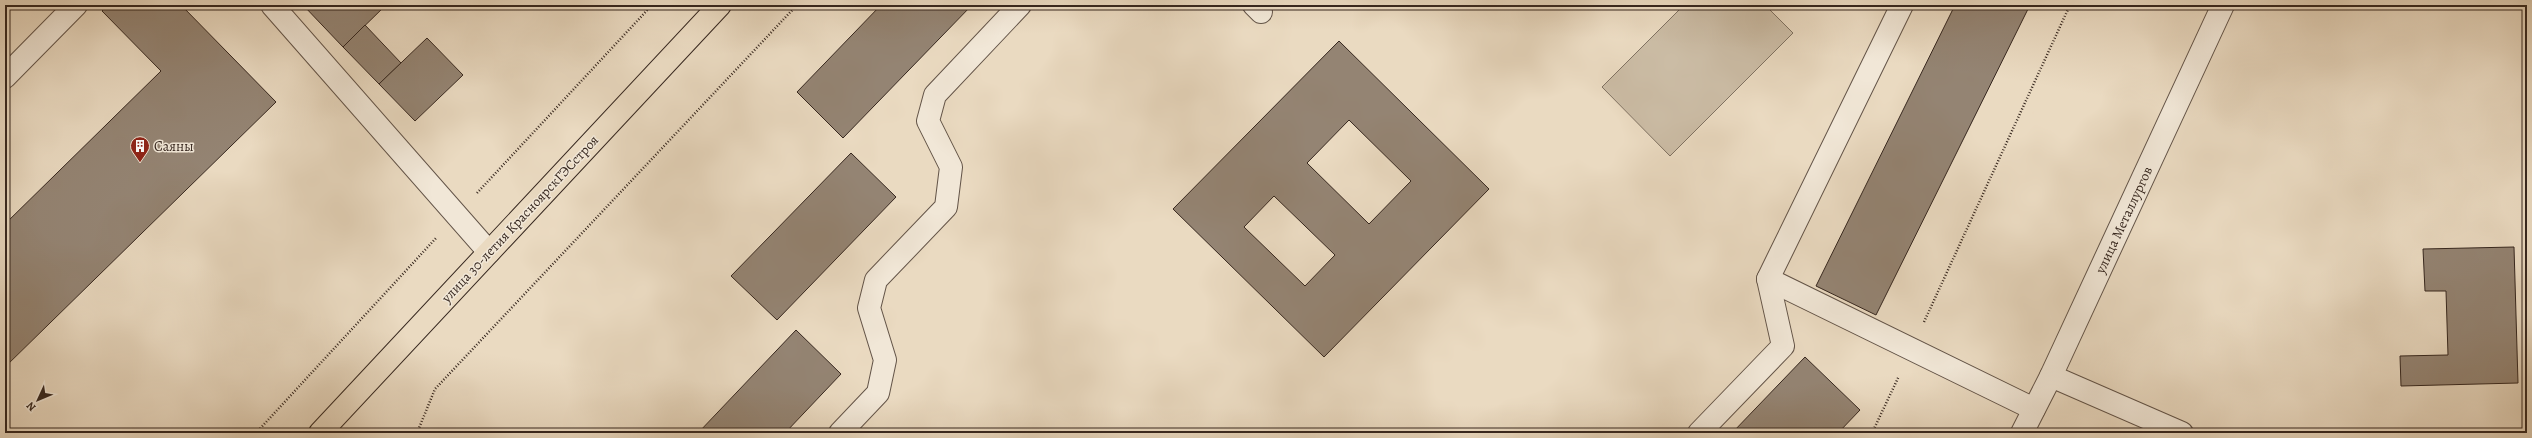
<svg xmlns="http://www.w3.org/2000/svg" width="2532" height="438" font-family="Alegreya,serif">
	<rect width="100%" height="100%" fill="#eadac1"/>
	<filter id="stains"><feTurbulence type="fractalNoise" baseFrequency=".005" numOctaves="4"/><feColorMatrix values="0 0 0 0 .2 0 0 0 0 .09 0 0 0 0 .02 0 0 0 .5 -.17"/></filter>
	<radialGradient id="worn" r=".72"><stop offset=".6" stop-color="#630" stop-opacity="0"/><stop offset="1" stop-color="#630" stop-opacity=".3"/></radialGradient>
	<path fill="#cbbca5" stroke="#807262" d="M 1684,5 L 1765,5 L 1793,33 L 1670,156 L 1602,87 Z"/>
	<g fill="#948473" stroke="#36271f" fill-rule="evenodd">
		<path d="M 108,5 L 181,5 L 276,102 L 5,367 L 5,224 L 161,71 L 102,11 Z"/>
		<path d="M 303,5 L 386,5 L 343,47 Z"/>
		<path d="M 881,5 L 972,5 L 843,138 L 797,92 Z"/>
		<path d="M 1955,5 L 2030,5 L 1876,315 L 1816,286 Z"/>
		<path d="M 365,25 L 401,63 L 379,84 L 343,47 Z"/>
		<path d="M 427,38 L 463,75 L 415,121 L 379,84 Z"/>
		<path d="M 1339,41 L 1489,189 L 1324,357 L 1173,209 ZM 1349,120 L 1411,181 L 1369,224 L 1307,163 ZM 1274,196 L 1335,255 L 1305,286 L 1244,227 Z"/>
		<path d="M 851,153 L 896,197 L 777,320 L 731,276 Z"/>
		<path d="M 2514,247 L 2518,383 L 2401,386 L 2400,356 L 2448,355 L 2446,291 L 2425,291 L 2423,249 Z"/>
		<path d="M 796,330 L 841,374 L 785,433 L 698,433 Z"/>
		<path d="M 1805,357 L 1860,410 L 1838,433 L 1732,433 Z"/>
	</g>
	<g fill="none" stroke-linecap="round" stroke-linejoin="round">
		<defs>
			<g id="minor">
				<path d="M 272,5 L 489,252"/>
				<path d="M 1254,5 L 1261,12"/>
				<path d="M 5,77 L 76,5"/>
				<path d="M 1768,279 L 2034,409"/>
				<path d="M 2051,376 L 2182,433"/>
				<path d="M 840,433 L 878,393 L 885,360 L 869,308 L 876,280 L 946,207 L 951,167 L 928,121 L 935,95 L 1020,5"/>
				<path d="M 1699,433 L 1783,346 L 1768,279 L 1902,5"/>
				<path d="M 2022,433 L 2051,376 L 2223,5"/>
			</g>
			<path id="major" d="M 320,433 L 720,5"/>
		</defs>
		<use href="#minor" stroke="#635448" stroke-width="24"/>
		<use href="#major" stroke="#36271f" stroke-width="24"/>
		<g stroke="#36271f" stroke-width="2.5" stroke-dasharray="1 2" stroke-linecap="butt">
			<path d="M 477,193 L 652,5"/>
			<path d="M 1924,322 L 2070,5"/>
			<path d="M 256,433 L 437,237"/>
			<path d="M 417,433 L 435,389 L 797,5"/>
			<path d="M 1872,433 L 1899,376"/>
		</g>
		<use href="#minor" stroke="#f1e7d7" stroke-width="22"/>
		<use href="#major" stroke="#eadac1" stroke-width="22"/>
	</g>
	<defs>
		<symbol id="building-pin" viewBox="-11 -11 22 30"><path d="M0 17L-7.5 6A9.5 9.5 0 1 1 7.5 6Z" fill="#8f2418" stroke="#f1e7d7"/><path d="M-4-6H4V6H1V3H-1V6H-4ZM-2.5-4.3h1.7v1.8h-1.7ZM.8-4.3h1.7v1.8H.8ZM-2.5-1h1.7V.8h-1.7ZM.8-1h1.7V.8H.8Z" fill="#fff"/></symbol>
	</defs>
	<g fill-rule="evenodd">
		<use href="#building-pin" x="129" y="135" width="22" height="30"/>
	</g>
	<g text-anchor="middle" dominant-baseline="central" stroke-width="3" stroke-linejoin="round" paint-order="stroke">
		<g font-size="14" fill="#36271f" stroke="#f1e7d7" text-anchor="start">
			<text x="154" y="146">Саяны</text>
		</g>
		<g font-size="14" fill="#36271f" stroke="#f1e7d7">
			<text transform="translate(520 219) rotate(-47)">улица 30-летия КрасноярскГЭСстроя</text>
			<text transform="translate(2124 220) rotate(-65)">улица Металлургов</text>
		</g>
	</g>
	<rect width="2532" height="438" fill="none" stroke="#eadac1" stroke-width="20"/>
	<rect x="6" y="6" width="2520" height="426" fill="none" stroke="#36271f" stroke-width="2"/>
	<rect x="10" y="10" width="2512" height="418" fill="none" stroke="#36271f"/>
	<g transform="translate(38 400) rotate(226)" stroke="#f1e7d7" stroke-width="3" paint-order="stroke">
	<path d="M0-3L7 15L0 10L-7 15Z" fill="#36271f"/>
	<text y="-6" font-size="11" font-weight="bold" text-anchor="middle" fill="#36271f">N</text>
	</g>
	<rect width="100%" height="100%" filter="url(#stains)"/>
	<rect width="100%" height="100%" fill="url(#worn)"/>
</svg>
